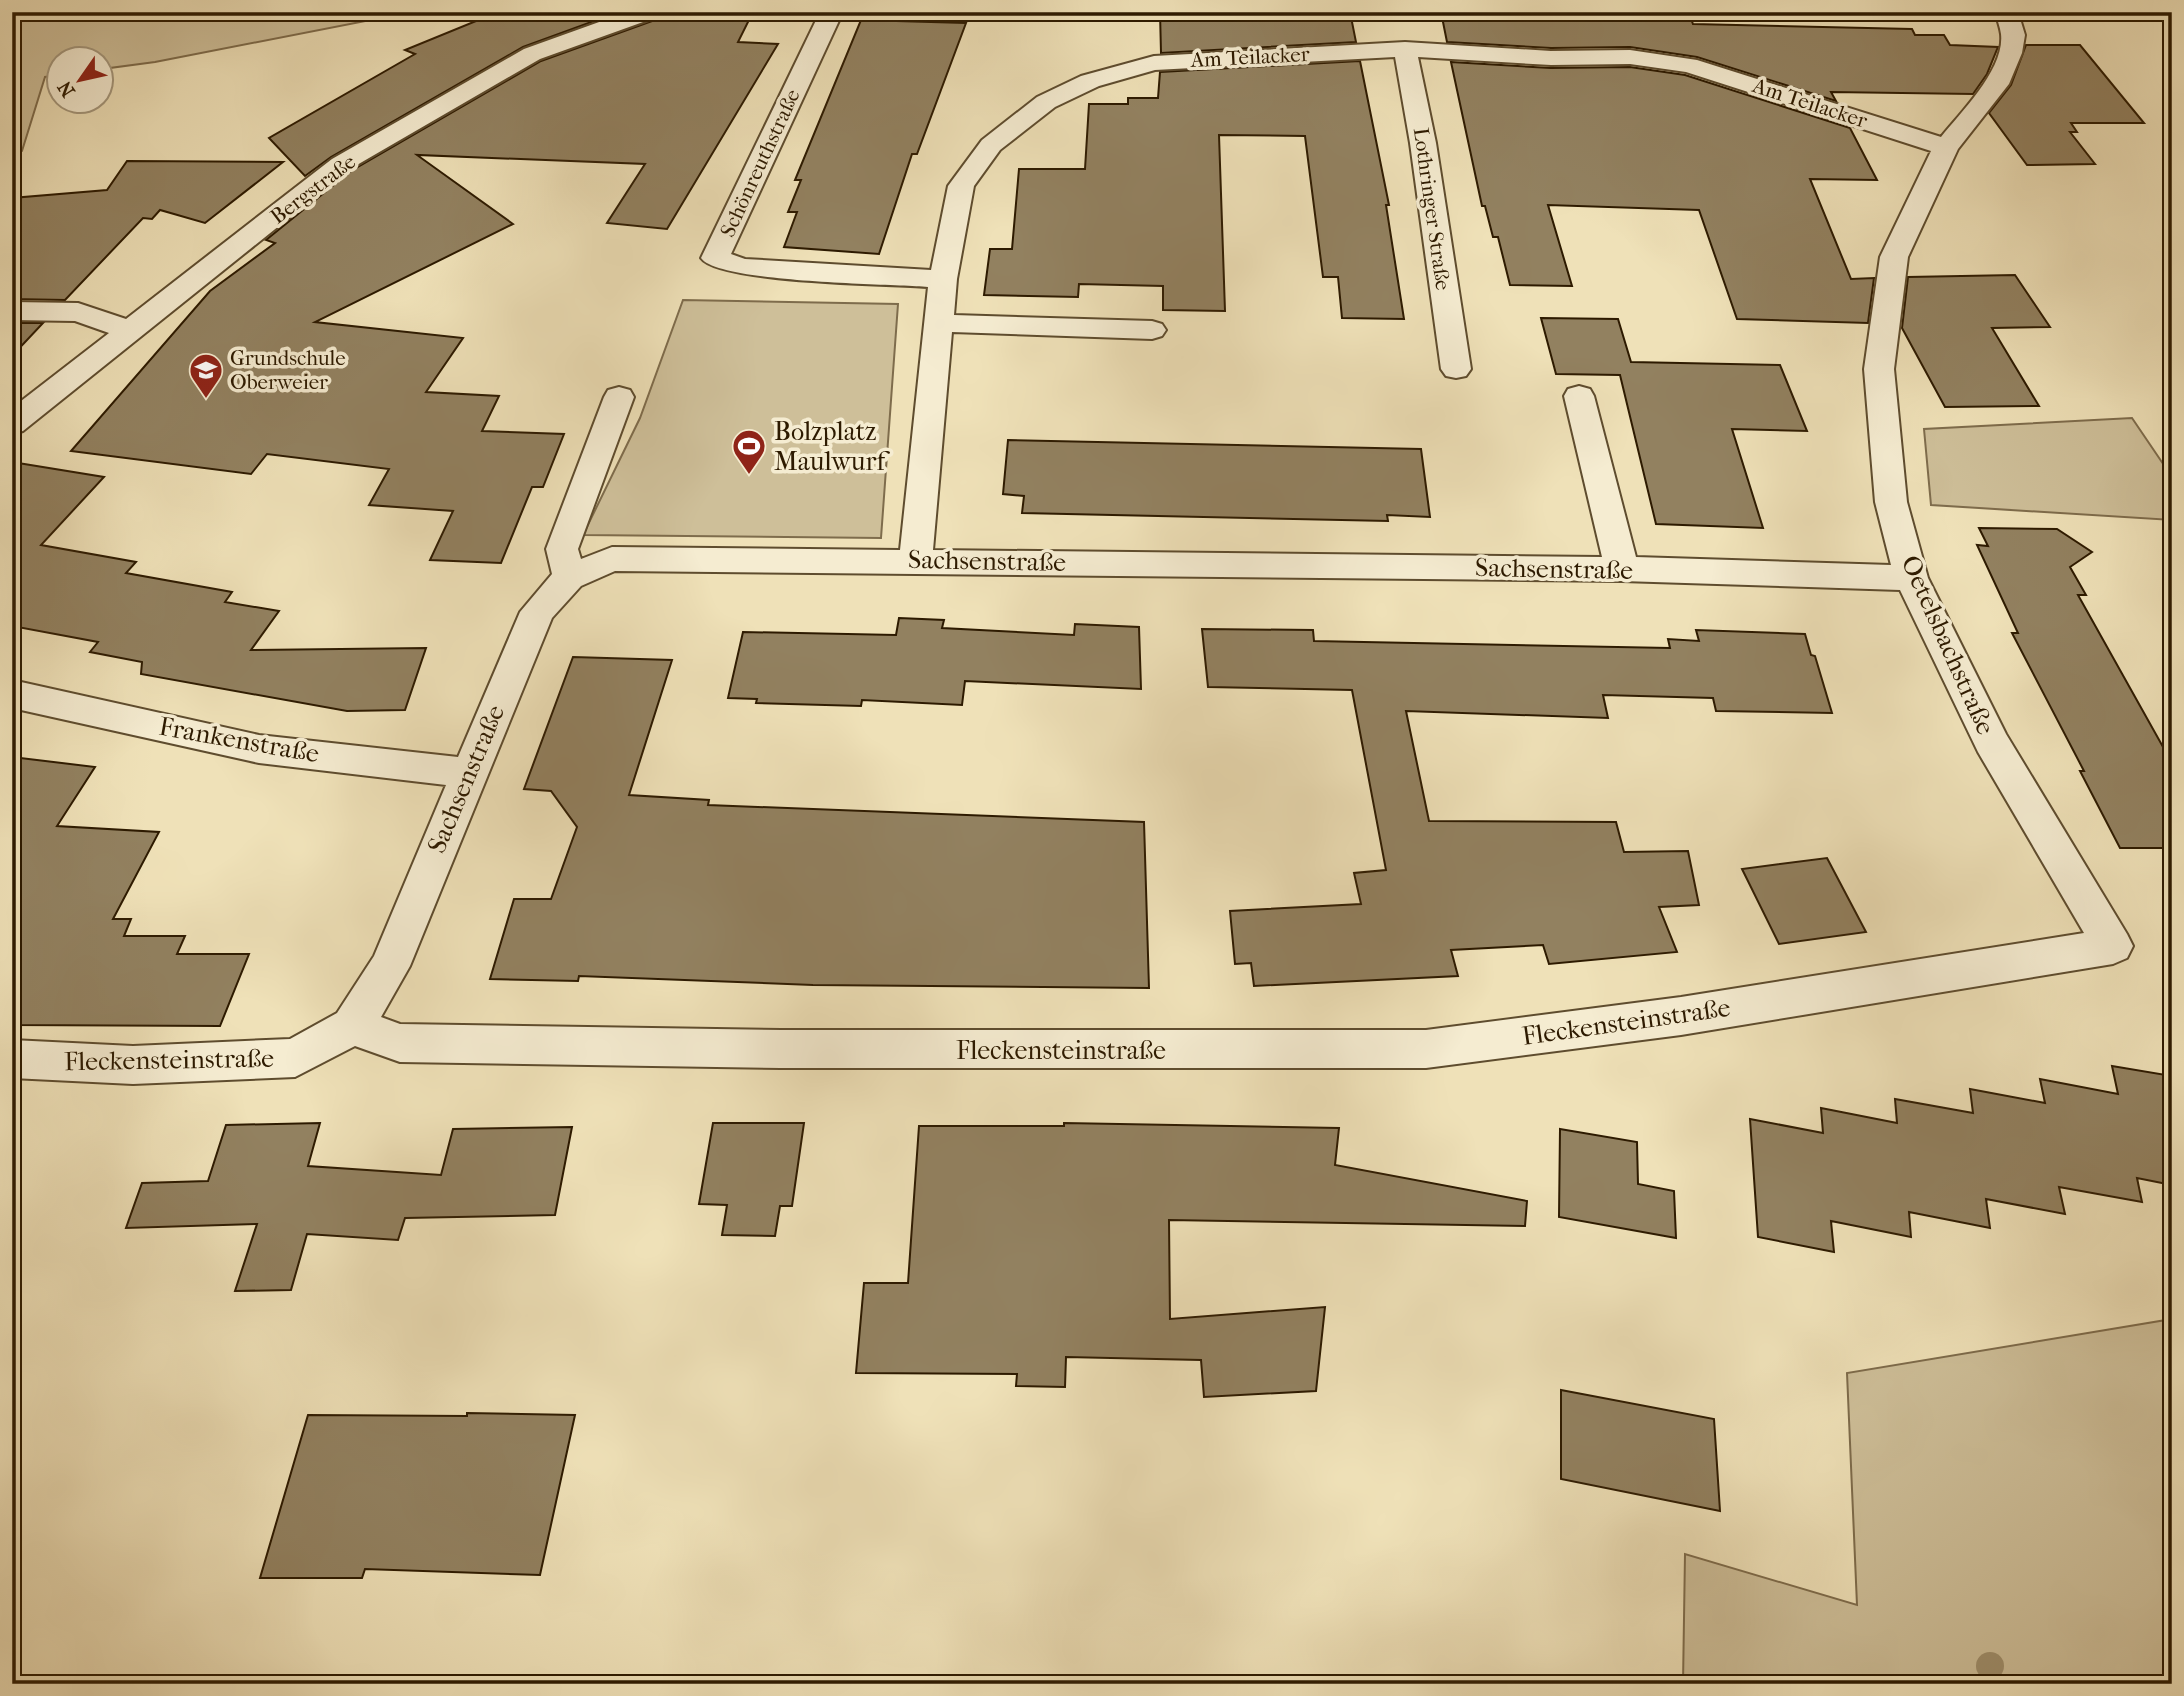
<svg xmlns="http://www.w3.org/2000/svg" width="2184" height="1696" font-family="'IM FELL French Canon',serif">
	<rect width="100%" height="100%" fill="#efe1b8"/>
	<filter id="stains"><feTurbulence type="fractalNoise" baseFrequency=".00286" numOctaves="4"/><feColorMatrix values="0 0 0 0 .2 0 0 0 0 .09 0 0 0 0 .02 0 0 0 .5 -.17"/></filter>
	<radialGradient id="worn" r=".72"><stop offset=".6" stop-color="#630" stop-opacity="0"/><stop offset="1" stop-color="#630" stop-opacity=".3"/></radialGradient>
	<g fill="#cebf99" stroke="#7e6c4c" stroke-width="2">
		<path d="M 12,12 L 385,12 L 386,17 L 155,62 L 102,69 L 102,60 L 60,60 L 59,75 L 45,77 L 22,151 L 12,153 Z"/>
		<path d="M 683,300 L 898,304 L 881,538 L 583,535 L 640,418 Z"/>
		<path d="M 2132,418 L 2172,477 L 2172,520 L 1931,505 L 1924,429 Z"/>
		<path d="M 2172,1319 L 2172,1684 L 1683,1684 L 1685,1554 L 1857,1605 L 1847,1373 Z"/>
	</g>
	<g fill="#928160" stroke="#2d1a00" stroke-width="2">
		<path d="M 498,12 L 619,12 L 523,47 L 331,157 L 305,176 L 269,138 L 415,54 L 405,50 Z"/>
		<path d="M 1160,12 L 1350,12 L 1356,42 L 1161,53 Z"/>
		<path d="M 1441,12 L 1680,12 L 1683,18 L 1691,19 L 1693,24 L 1912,29 L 1915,35 L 1944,35 L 1950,45 L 1998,47 L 1987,74 L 1973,94 L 1831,92 L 1836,101 L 1697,57 L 1630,47 L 1551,48 L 1447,42 Z"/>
		<path d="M 662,13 L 750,18 L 738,42 L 778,44 L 667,229 L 607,223 L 645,164 L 417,155 L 513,224 L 315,322 L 463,338 L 426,392 L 499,396 L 482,431 L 564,434 L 543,487 L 532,487 L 501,563 L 430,560 L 453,511 L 369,505 L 389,469 L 267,454 L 251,474 L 71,451 L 210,291 L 275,243 L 266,240 L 351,171 L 541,61 L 658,19 Z"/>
		<path d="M 861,20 L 966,23 L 917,154 L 912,154 L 879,254 L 784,247 L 797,212 L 788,212 L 801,180 L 795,180 Z"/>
		<path d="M 2026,45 L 2080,45 L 2144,123 L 2071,123 L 2077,132 L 2070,132 L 2095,164 L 2027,165 L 1989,113 L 2011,85 Z"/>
		<path d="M 1360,61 L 1389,205 L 1386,205 L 1404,319 L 1342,318 L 1338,277 L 1323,277 L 1305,136 L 1219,135 L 1225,311 L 1163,310 L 1163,286 L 1079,284 L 1078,297 L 984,295 L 990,249 L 1012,249 L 1019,169 L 1085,169 L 1089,104 L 1128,104 L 1128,98 L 1158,98 L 1160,72 Z"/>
		<path d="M 1451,62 L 1551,68 L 1630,67 L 1685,75 L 1850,128 L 1877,180 L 1810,179 L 1851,279 L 1874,278 L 1868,323 L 1737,319 L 1699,210 L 1548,205 L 1572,286 L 1510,285 L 1498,237 L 1493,237 L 1485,206 L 1482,206 Z"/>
		<path d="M 127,161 L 283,162 L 205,223 L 160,210 L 152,219 L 143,218 L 65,300 L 12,299 L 12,198 L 107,190 Z"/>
		<path d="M 2015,275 L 2050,327 L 1992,328 L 2039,406 L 1945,407 L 1902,328 L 1908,277 Z"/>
		<path d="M 1541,318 L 1618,319 L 1631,362 L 1780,365 L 1807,431 L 1732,429 L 1763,528 L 1656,524 L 1620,375 L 1556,374 Z"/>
		<path d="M 12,323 L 43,323 L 12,356 Z"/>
		<path d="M 1008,440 L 1421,449 L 1430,517 L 1387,515 L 1388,521 L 1022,513 L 1024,496 L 1003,494 Z"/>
		<path d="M 12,462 L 104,477 L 41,545 L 136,562 L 126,573 L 232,592 L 225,602 L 279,611 L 251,650 L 426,648 L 405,710 L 347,711 L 141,674 L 142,662 L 90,652 L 98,642 L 12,626 Z"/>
		<path d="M 1979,528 L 2057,529 L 2092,552 L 2070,567 L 2086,595 L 2078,595 L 2172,763 L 2172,848 L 2120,848 L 2080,771 L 2084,771 L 2012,633 L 2018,633 L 1977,545 L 1988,546 Z"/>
		<path d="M 899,618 L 944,620 L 942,628 L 1074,635 L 1075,624 L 1139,627 L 1141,689 L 965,681 L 962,705 L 862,700 L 861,706 L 756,703 L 757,699 L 728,698 L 743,632 L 896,635 Z"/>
		<path d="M 1202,629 L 1313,630 L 1314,641 L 1670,648 L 1668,639 L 1699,641 L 1696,630 L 1805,634 L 1811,655 L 1815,656 L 1832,713 L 1716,711 L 1713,698 L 1603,695 L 1608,718 L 1406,711 L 1429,821 L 1616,822 L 1624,852 L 1688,851 L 1699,905 L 1659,907 L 1677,952 L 1549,964 L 1543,945 L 1451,950 L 1458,976 L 1254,986 L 1251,963 L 1235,964 L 1230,911 L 1361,904 L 1354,873 L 1386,870 L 1352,690 L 1208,687 Z"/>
		<path d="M 573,657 L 672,660 L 629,795 L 709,800 L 708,805 L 1144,822 L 1149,988 L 813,985 L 579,976 L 578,981 L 490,979 L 514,899 L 551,899 L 577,827 L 551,791 L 524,789 Z"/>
		<path d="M 12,757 L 95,767 L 57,826 L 159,832 L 113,919 L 131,919 L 124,936 L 185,936 L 177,954 L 249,954 L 220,1026 L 12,1025 Z"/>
		<path d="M 1827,858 L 1866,932 L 1779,944 L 1742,869 Z"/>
		<path d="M 2112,1066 L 2172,1076 L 2172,1185 L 2137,1178 L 2142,1202 L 2059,1187 L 2065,1214 L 1986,1199 L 1990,1228 L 1909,1212 L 1911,1237 L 1831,1221 L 1834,1252 L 1758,1237 L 1750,1119 L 1823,1133 L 1821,1108 L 1897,1123 L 1895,1099 L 1973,1113 L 1970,1089 L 2045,1103 L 2040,1079 L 2118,1094 Z"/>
		<path d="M 320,1123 L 308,1166 L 441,1175 L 453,1129 L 572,1127 L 555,1215 L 405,1218 L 398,1240 L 307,1234 L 291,1290 L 235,1291 L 257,1224 L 126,1228 L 142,1183 L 208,1181 L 226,1125 Z"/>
		<path d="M 713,1123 L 804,1123 L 792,1206 L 780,1206 L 775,1236 L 722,1235 L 727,1205 L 699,1204 Z"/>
		<path d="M 1064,1123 L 1339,1128 L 1335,1165 L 1527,1201 L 1525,1226 L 1169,1220 L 1170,1319 L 1325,1307 L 1316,1391 L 1204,1397 L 1201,1360 L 1066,1357 L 1065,1387 L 1016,1386 L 1017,1374 L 856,1373 L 864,1283 L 908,1283 L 919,1126 L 1064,1126 Z"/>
		<path d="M 1560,1129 L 1637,1142 L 1638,1184 L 1674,1191 L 1676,1238 L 1559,1217 Z"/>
		<path d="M 1561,1390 L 1714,1419 L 1720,1511 L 1561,1479 Z"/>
		<path d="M 467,1413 L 575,1415 L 540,1575 L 365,1569 L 362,1578 L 260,1578 L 308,1415 L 467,1416 Z"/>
	</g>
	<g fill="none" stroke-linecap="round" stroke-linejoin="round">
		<defs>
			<g id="minor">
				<path d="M 627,12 L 660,12 L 657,17 L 540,59 L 350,169 L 23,431 L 12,434 L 12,408 L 109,333 L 75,321 L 12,320 L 12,302 L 78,303 L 126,319 L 332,159 L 524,49 Z"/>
				<path d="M 820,12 L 843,12 L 731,254 L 745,259 L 931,270 L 948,186 L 982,140 L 1037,97 L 1081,76 L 1154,56 L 1405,42 L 1551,51 L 1630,50 L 1697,60 L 1941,137 C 1961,112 2005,69 2001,34 C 2000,27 1997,19 1995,12 L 2018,12 L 2025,35 L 2022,53 L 2009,84 L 1958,149 L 1908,257 L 1894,369 L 1907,502 L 1928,578 L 2006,734 L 2127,934 L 2133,946 L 2127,958 L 2113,964 L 1681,1035 L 1426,1068 L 781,1068 L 400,1062 L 355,1046 L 295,1077 L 133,1084 L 12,1078 L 12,1040 L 133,1046 L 290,1039 L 337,1013 L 374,956 L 446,785 L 259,763 L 12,708 L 12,680 L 259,735 L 458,757 L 520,612 L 552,574 L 546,549 L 604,397 L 608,390 L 619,387 L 630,390 L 634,397 L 578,549 L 581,559 L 612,547 L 900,550 L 928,287 C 891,284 718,283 701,258 ZM 1395,57 L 1410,143 L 1441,369 L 1446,376 L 1456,378 L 1466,376 L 1471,369 L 1436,143 L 1418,57 L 1551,65 L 1630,64 L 1686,72 L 1931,151 L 1880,257 L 1864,369 L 1875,502 L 1891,565 L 1636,557 L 1594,396 L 1590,389 L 1579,386 L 1568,389 L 1564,396 L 1602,557 L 933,550 L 952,332 L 1152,339 L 1162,336 L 1166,330 L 1162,324 L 1152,321 L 954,315 L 957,279 L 974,186 L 1000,150 L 1055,107 L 1099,86 L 1155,70 ZM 615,571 L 1622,581 L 1900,590 L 1978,752 L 2084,933 L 1681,997 L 1426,1030 L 781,1030 L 400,1024 L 381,1017 L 410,966 L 552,618 L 581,586 Z"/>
			</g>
		</defs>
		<use href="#minor" stroke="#5e4c2e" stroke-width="4"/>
		<use href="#minor" fill="#f5ecd1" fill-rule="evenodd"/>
	</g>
	<circle fill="#9f8f6c" cx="1990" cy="1666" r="14"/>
	<defs>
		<symbol id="school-pin" viewBox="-11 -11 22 30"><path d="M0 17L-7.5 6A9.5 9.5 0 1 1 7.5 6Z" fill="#8f2418" stroke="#f5ecd1"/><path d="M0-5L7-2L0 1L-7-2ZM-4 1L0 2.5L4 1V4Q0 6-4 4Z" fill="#fff"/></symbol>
		<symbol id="stadium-pin" viewBox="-11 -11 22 30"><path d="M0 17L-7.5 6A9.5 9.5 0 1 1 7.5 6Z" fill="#8f2418" stroke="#f5ecd1"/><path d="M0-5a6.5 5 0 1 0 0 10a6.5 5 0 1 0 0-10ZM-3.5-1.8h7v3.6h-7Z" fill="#fff"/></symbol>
	</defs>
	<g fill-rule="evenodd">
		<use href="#school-pin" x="187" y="351" width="38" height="52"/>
		<use href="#stadium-pin" x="730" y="427" width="38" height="52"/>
	</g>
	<g text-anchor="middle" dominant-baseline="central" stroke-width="7" stroke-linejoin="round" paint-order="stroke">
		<g font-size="21" fill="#2d1a00" stroke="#f5ecd1">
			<text transform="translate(1250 57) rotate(-3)">Am Teilacker</text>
			<text transform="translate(1810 103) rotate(18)">Am Teilacker</text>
			<text transform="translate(760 163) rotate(-65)">Schönreuthstraße</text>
			<text transform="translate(313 189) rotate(-37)">Bergstraße</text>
			<text transform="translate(1432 209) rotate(82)">Lothringer Straße</text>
		</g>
		<g font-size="21" fill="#2d1a00" stroke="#f5ecd1" text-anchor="start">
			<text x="230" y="358">Grundschule<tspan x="230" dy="24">Oberweier</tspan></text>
		</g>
		<g font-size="26" fill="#2d1a00" stroke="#f5ecd1" text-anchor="start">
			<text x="774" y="431">Bolzplatz<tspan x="774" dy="30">Maulwurf</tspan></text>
		</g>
		<g font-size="26" fill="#2d1a00" stroke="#f5ecd1">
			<text transform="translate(987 561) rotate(1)">Sachsenstraße</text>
			<text transform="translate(1554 569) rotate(1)">Sachsenstraße</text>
			<text transform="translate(1948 645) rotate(66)">Oetelsbachstraße</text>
			<text transform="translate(239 740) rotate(10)">Frankenstraße</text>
			<text transform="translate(466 779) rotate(-67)">Sachsenstraße</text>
			<text transform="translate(1626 1022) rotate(-8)">Fleckensteinstraße</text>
			<text x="1061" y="1050">Fleckensteinstraße</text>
			<text transform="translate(169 1060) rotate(-1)">Fleckensteinstraße</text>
		</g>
	</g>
	<rect width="2184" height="1696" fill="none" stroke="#efe1b8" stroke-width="42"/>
	<rect x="14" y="14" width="2156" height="1668" fill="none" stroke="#2d1a00" stroke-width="3.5"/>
	<rect x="21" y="21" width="2142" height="1654" fill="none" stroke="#2d1a00" stroke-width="2"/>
	<g transform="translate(80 80) rotate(236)"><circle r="33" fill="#f5ecd1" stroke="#a5987d" stroke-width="2"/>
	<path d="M0-5L12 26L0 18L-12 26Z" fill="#8f2418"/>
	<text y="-10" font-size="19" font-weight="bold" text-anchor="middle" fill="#2d1a00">N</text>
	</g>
	<rect width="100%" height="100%" filter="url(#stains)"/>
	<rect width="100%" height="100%" fill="url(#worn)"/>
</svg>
